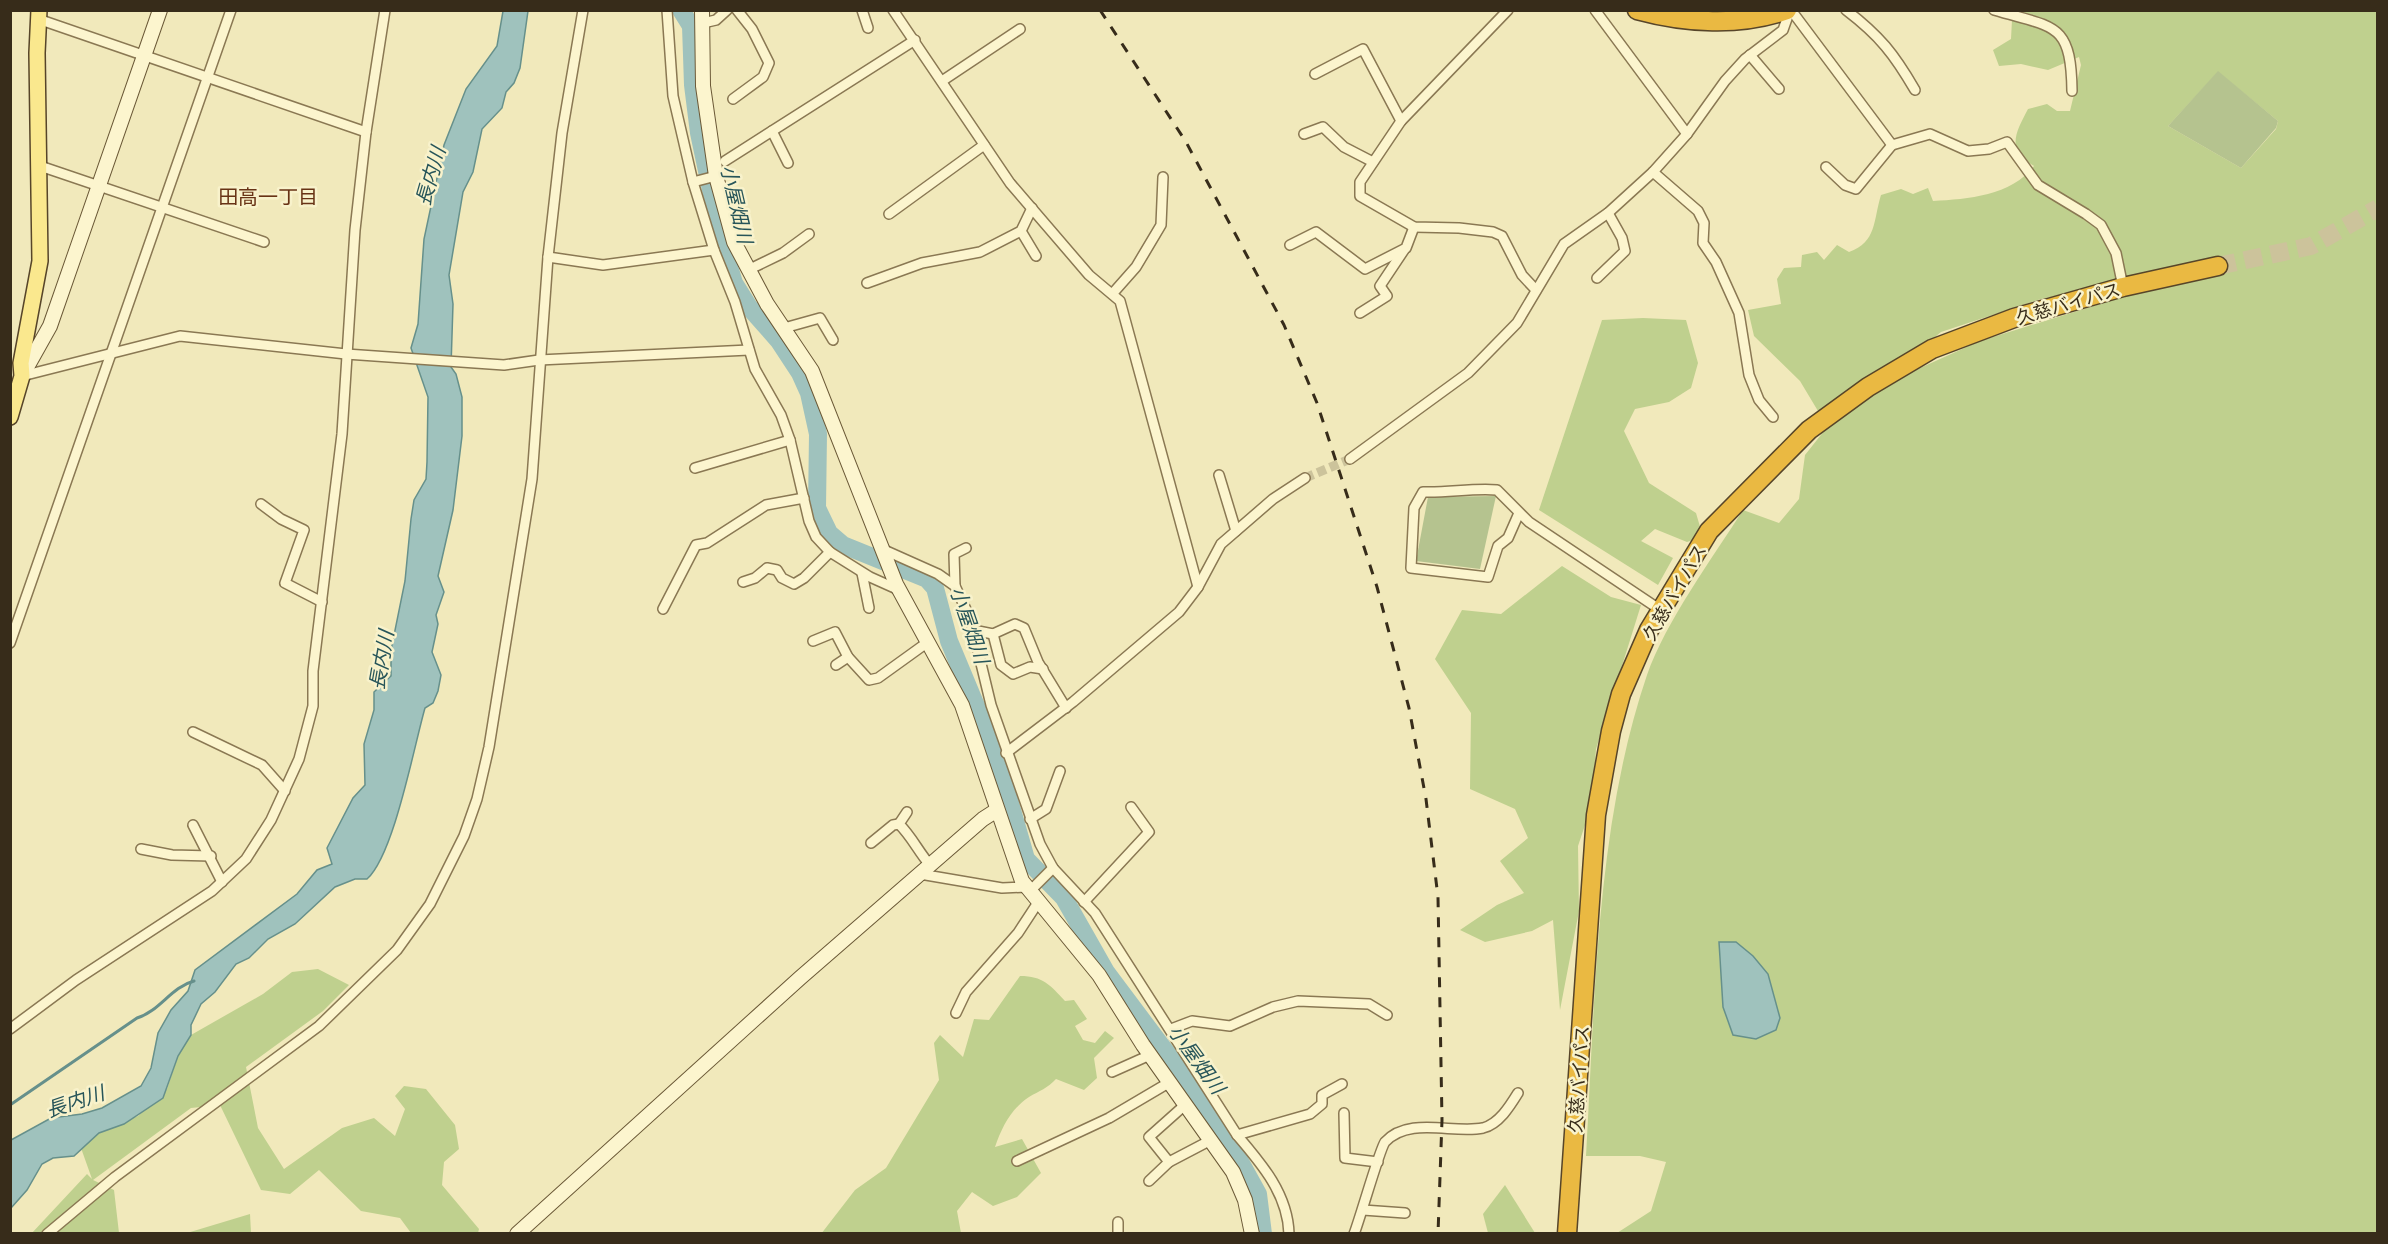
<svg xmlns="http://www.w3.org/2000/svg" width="2388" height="1244" font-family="'PT Serif','Noto Sans JP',serif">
	<rect width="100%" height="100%" fill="#f1e9bb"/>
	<g fill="#bfd08e" fill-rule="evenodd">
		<path d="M 2021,11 L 2377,11 L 2377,1233 L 1617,1233 L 1651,1211 L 1666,1162 L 1640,1156 L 1586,1156 C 1595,999 1596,825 1647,675 C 1666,621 1712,559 1743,510 L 1779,523 L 1799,499 L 1805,455 L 1828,426 L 1900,377 L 1980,341 L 2113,300 L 2192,266 L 2145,272 L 2114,284 L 2041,299 L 1941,332 L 1916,353 L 1818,411 L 1800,381 L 1754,336 L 1748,310 L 1781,304 L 1777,279 L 1784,268 L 1801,267 L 1802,255 L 1817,252 L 1824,260 L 1837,245 L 1849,252 C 1877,242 1873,221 1881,195 L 1901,189 L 1913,194 L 1928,188 L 1933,201 C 1968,199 2011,196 2034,166 C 2005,150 2016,132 2028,109 L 2047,104 L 2057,111 L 2070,111 L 2081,65 L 2079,57 L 2048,70 L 2021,64 L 1999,66 L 1993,50 L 2011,39 L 2012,20 ZM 2218,72 L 2278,121 L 2276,129 L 2241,168 L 2168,126 ZM 1736,942 C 1756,958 1767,967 1772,993 L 1720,966 L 1719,943 Z"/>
		<path d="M 1643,318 L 1686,320 L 1698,363 L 1691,388 L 1669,402 L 1635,409 L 1624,431 L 1649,483 L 1696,513 L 1703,537 L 1687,542 L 1655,529 L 1641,541 L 1673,558 L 1658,585 L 1539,510 L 1602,320 Z"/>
		<path d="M 1562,566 L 1611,597 L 1641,605 L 1596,749 L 1592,804 L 1578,846 L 1579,911 L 1560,1010 L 1553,920 L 1532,931 L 1485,942 L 1460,930 L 1497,905 L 1524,893 L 1500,861 L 1528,838 L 1515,809 L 1470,789 L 1471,713 L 1435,659 L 1462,610 L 1501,614 Z"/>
		<path d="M 318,969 L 349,985 L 323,1011 L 246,1067 L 258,1128 L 284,1169 L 342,1128 L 374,1118 L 395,1136 L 405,1109 L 395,1096 L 404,1086 L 426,1089 L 455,1125 L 459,1149 L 444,1162 L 442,1185 L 479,1229 L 478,1233 L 411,1233 L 400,1218 L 361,1211 L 319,1170 L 290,1194 L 261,1190 L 220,1105 L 191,1108 L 93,1180 L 114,1190 L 119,1233 L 31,1234 L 87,1174 L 92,1179 L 81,1148 L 99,1133 L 138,1116 L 167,1089 L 178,1056 L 191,1035 L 263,994 L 292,972 Z"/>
		<path d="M 1020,976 C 1043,976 1050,985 1065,1001 L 1074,1000 L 1087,1019 L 1075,1026 L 1083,1040 L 1095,1043 L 1105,1031 L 1114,1038 L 1094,1058 L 1097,1078 L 1084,1090 L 1056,1079 C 1048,1088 1039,1091 1029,1097 C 1011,1109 1002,1127 995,1147 L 1022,1139 L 1041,1173 L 1017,1197 L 993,1206 L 972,1192 L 957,1211 L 961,1233 L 821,1234 L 855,1190 L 886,1168 L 939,1080 L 934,1043 L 940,1035 L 963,1057 L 974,1019 L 989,1020 Z"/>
		<path d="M 1505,1185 L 1535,1233 L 1488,1233 L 1483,1214 Z"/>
		<path d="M 250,1214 L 251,1233 L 187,1233 Z"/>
	</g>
	<g fill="#b5c38f">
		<path d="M 2218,71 L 2278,121 L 2276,128 L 2241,168 L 2168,126 Z"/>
		<path d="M 1496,496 L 1480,569 L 1416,561 L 1428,497 Z"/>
	</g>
	<g fill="#9fc2bd" stroke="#66908b" stroke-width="1.5">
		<path d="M 503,11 L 528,11 L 520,68 L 514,83 L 506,92 L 502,108 L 482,129 L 473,172 L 463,192 L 449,275 L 453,304 L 451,367 L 456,374 L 462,397 L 462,436 L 453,510 L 438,576 L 444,592 L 436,615 L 438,624 L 432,652 L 441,675 L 438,691 L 433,703 L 425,708 C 414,746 394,855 367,879 L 355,879 L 335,887 L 295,924 L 268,939 L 249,958 L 236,964 L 215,992 L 201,1004 L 191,1025 L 191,1035 L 178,1056 L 163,1098 L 124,1124 L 99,1133 L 74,1156 L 53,1158 L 42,1164 L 27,1190 L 11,1208 L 11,1140 L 51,1118 L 82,1114 L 102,1108 L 141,1086 L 151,1068 L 158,1033 L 171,1010 L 188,991 L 195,970 L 297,894 L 317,870 L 332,864 L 327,848 L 353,798 L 365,785 L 364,744 L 374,710 L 374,692 L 391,676 L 391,650 L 405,581 L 411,519 L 414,500 L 426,479 L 427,462 L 428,397 L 411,348 L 418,324 L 424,239 L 444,145 L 466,89 L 497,46 Z"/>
		<path d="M 1719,942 L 1736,942 L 1753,956 L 1768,974 L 1780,1018 L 1776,1030 L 1756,1039 L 1733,1035 L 1723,1007 Z"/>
	</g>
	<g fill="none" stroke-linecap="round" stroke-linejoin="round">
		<path stroke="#66908b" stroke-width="3" d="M 10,1105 L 137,1018 C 160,1011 171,987 194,981"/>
		<path stroke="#9fc2bd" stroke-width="18" d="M 681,10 L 691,26 L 693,85 L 699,133 L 723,247 L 734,283 L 749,307 L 779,341 L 800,373 L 809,393 L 818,434 L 817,508 L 829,533 L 843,545 L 927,579 L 935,588 L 949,641 L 996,754 L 1026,859 L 1064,898 L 1106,972 L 1172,1060 L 1231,1145 L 1258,1194 L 1263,1234"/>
		<path stroke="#ccc39b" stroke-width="9" stroke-dasharray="9 4.5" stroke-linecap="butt" d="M 1305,478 L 1350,459"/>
		<path stroke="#ccc39b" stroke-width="18" stroke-dasharray="18 9" stroke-linecap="butt" d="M 2218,266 L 2311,246 L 2378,208"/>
		<defs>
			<g id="street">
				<path d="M 667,10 L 673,96 L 693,182 L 714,250 L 735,302 L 755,369 L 781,415 L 790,440 L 809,521 L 816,537 L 830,552 L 870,577 L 899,590"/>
				<path d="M 862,10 L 868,28"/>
				<path d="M 893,10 L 1010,183 L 1089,275 L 1120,301 L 1198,587"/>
				<path d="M 1508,10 L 1401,121 L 1360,182 L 1360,196 L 1414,227 L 1459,228 L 1493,232 L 1502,236 L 1522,275 L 1536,290"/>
				<path d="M 1595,10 L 1687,134"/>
				<path d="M 1791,10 L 1892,145 L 1930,134 L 1968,151 L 1989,149 L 2007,142 L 2038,185 L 2086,214 L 2101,225 L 2116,253 L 2123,287"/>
				<path d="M 1846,10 C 1880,36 1894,54 1915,90"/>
				<path d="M 1994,10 C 2054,28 2071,21 2072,91"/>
				<path d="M 38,19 L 366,132"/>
				<path d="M 703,23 L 716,20 L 727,10"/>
				<path d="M 1750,55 L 1779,89"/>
				<path d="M 1315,74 L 1363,49 L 1401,121"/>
				<path d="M 942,81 L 1020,29"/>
				<path d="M 733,99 L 763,77 L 769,63 L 752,29 L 737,10"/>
				<path d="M 772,131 L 788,163"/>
				<path d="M 1304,134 L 1323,127 L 1344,147 L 1373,162"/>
				<path d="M 725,161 L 915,40"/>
				<path d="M 40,166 L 264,242"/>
				<path d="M 1826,167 L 1845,185 L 1856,189 L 1892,145"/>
				<path d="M 1653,172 L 1698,211 L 1704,223 L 1703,243 L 1716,262 L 1739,313 L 1749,375 L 1759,400 L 1773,417"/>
				<path d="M 693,182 L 716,176"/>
				<path d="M 889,214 L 984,145"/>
				<path d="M 1021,231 L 1036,256"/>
				<path d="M 1290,245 L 1316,232 L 1365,269 L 1406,248 L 1414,227"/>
				<path d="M 548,257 L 603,265 L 714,250"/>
				<path d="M 748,270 L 783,253 L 809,234"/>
				<path d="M 1597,278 L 1625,251 L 1622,238 L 1608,213"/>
				<path d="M 867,283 L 922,263 L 980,252 L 1021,231 L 1032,208"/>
				<path d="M 1113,293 L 1136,267 L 1161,225 L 1163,177"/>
				<path d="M 1360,313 L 1387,296 L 1380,286 L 1404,250"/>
				<path d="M 784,328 L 820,318 L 833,340"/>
				<path d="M 22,376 L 180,336 L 346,354 L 504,365 L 539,360 L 749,350"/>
				<path d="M 1350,459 L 1468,373 L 1517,323 L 1564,244 L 1608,213 L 1653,172 L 1687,134 L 1725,81 L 1745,59 L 1783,30 L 1790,10"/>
				<path d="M 695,468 L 790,440"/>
				<path d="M 1219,475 L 1236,531"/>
				<path d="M 261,504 L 281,519 L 304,530 L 285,583 L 322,602"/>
				<path d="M 1519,513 L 1508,538 L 1498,546 L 1488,577 L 1411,568 L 1414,508 L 1423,492 C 1448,493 1472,488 1497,490 L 1529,522 L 1659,609"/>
				<path d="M 882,549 L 938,574 L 955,586 L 970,618 L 991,705 L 1040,844 L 1053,868 L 1095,913 L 1237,1135 C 1261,1163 1288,1194 1289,1234"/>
				<path d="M 862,573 L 869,608"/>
				<path d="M 743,582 L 755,578 L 767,568 L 777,570 L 782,578 L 794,584 L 804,578 L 830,552"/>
				<path d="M 955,586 L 954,554 L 966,548"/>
				<path d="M 663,609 L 696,545 L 707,543 L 766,505 L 804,498"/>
				<path d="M 973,630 L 993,634 L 1015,624 L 1024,628 L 1038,662 L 1066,708"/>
				<path d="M 993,634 L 1001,665 L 1013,674 L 1030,667 L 1043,669"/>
				<path d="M 813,641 L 835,632 L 848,657 L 869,680 L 878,678 L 928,642"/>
				<path d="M 10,643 L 231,10"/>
				<path d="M 836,665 L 848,657"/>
				<path d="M 193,732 L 262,765 L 285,791"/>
				<path d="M 1006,753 L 1073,702 L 1179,612 L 1198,587 L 1221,544 L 1273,499 L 1305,478"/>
				<path d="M 907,812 L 899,824 C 912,837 918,851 930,865"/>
				<path d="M 1030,819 L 1046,809 L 1060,771"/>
				<path d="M 193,825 L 222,882"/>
				<path d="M 871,843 L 893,825 L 899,824"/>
				<path d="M 141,849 L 172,855 L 211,856"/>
				<path d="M 920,874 L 1002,888 L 1027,887"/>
				<path d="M 1030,891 L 1053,868"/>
				<path d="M 1084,902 L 1149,832 L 1131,807"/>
				<path d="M 956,1013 L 966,992 L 1018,933 L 1039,901"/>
				<path d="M 10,1029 L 76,980 L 212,891 L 246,859 L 271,820 L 299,759 L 313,706 L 313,671 L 342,434 L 355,230 L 366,132 L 385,10"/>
				<path d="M 1171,1029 L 1192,1021 L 1230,1026 L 1273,1007 L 1298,1001 L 1369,1004 L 1387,1015"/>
				<path d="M 1112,1072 L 1150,1055"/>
				<path d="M 1344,1113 L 1345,1158 L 1378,1162"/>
				<path d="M 1237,1135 L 1310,1114 L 1322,1104 L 1322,1095 L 1342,1084"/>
				<path d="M 1017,1161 L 1109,1118 L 1170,1082"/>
				<path d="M 1169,1162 L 1149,1137 L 1186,1104"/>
				<path d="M 1149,1181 L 1169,1162 L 1211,1140"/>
				<path d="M 1363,1210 L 1405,1213"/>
				<path d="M 47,1234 L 115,1177 L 319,1026 L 397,950 L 430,904 L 464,836 L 477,799 L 489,747 L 532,479 L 548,257 L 562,133 L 583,10"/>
				<path d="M 1118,1234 L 1118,1222"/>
				<path d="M 1354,1234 C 1360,1219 1380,1148 1385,1142 C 1409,1116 1453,1134 1483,1128 C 1499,1124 1510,1106 1518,1093"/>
			</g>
			<g id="secondary">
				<path d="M 702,10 L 703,86 L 716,176 L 734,242 L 767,304 L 812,371 L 896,584 L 962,705 L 1022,881 L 1099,975 L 1143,1045 L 1233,1172 L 1245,1200 L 1252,1234"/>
				<path d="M 22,376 L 50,326 L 160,10"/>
				<path d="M 517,1234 L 800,978 L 983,819 L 997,810"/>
			</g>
			<path id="primary" d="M 10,417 L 22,376 L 21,363 L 40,261 L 37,53 L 39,10"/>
			<g id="highway">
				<path d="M 1637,10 C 1685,23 1740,27 1787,10"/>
				<path d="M 1567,1234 L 1596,815 L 1611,731 L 1621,694 L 1649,630 L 1709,531 L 1809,430 L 1868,387 L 1932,349 L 2014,318 L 2123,287 L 2218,266"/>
			</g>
		</defs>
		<use href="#street" stroke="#8a7853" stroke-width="12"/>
		<use href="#secondary" stroke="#6b5937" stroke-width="16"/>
		<use href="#primary" stroke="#574529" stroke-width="18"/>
		<use href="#highway" stroke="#574529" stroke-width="21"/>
		<use href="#street" stroke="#fcf5ce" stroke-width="9"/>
		<use href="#secondary" stroke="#fcf5ce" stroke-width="14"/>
		<use href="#primary" stroke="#fae88e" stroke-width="15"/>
		<use href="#highway" stroke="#eab942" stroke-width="18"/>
		<path stroke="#372c1a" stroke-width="3" stroke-dasharray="10 10" stroke-linecap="butt" d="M 1100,10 L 1186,142 L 1284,325 L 1317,403 L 1377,587 L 1409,708 L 1426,799 L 1438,897 L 1442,1120 L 1438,1234"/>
	</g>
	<g text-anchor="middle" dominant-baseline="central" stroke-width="5" stroke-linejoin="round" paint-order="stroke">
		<g font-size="18" fill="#372c1a" stroke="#f8f2cb">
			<text transform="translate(2068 303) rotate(-16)">久慈バイパス</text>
			<text transform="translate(1674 592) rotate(-60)">久慈バイパス</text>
			<text transform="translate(1578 1079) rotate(-86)">久慈バイパス</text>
		</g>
		<g font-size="20" font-style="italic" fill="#275559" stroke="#f8f2cb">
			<text transform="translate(430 176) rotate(-74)">長内川</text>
			<text transform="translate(737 204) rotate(77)">小屋畑川</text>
			<text transform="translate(970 625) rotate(71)">小屋畑川</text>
			<text transform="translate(381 660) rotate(-80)">長内川</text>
			<text transform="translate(1197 1059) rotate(54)">小屋畑川</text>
			<text transform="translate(75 1101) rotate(-18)">長内川</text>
		</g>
		<g font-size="20" fill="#683315" stroke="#f8f2cb">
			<text x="268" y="196">田高一丁目</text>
		</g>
	</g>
	<rect width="2388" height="1244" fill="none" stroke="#372c1a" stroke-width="24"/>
</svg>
